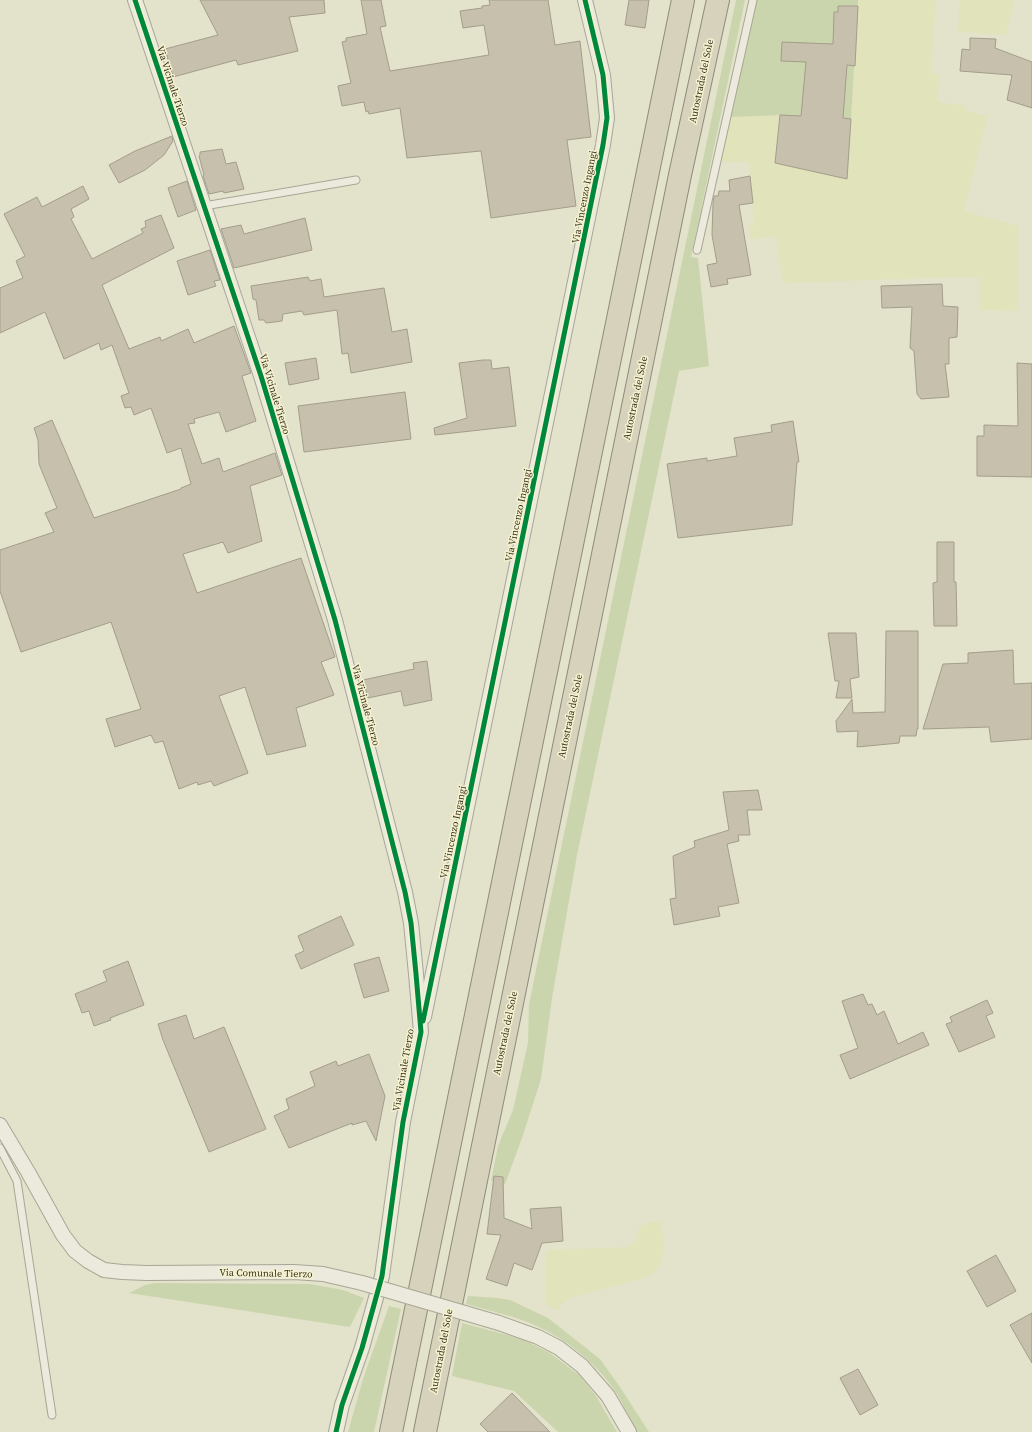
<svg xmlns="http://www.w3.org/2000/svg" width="1032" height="1432" font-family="'Source Serif 4',serif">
	<rect width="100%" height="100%" fill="#e3e2cb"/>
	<g fill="#e1e3bb">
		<path d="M 858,0 L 936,0 L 931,73 L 940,74 L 937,102 L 966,106 L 964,110 L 987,116 L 964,211 L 1018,226 L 1017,311 L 980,310 L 979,278 L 961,277 L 783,283 L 776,236 L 751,239 L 748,227 L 754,225 L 749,162 L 721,162 L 731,117 L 779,115 L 775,163 L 847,178 Z"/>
		<path d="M 960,0 L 1015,0 L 1005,35 L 958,32 Z"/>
		<path d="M 661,1221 L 664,1245 L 662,1261 L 656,1271 L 644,1278 L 576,1296 L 566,1300 L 557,1311 L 545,1304 L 545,1253 L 550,1250 L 628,1247 L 634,1243 L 640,1227 L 644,1224 Z"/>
	</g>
	<g fill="#cbd5ad">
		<path d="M 736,0 L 745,0 L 691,257 L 698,258 L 709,366 L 679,371 L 577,855 L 552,998 L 541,1079 L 522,1138 L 505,1184 L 491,1181 L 498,1146 L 513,1110 L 528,1043 L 529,1004 Z"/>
		<path d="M 757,0 L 858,0 L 851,119 L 780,115 L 731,117 Z"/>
		<path d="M 155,1283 L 310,1284 L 343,1290 L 364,1298 L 350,1327 L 129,1293 L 145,1285 Z"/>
		<path d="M 468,1296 L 497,1298 L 510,1300 L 548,1318 L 600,1359 L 620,1387 L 649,1432 L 636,1432 C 630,1420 624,1406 617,1394 C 594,1359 560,1334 522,1320 C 504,1314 484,1309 466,1304 Z"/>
		<path d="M 389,1306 L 401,1309 L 374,1432 L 348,1432 L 363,1379 Z"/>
		<path d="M 462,1323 L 522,1339 L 550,1353 L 579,1375 L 596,1396 L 617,1432 L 558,1432 L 514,1391 L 452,1376 Z"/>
	</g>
	<g fill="#c7c0ac" stroke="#a39d8b">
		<path d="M 200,0 L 324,0 L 325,13 L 289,17 L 298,51 L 238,65 L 236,60 L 173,77 L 165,49 L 218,35 Z"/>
		<path d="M 361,0 L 381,0 L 386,26 L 380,27 L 390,71 L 489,55 L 484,25 L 463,28 L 460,11 L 482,8 L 482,6 L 490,5 L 489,0 L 548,0 L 555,45 L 580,41 L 591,137 L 567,140 L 576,206 L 491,218 L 481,151 L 407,158 L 400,108 L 369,114 L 368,111 L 366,112 L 364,102 L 342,106 L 338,86 L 351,83 L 342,42 L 346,41 L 346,38 L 367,34 Z"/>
		<path d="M 629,0 L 649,0 L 645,28 L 625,25 Z"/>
		<path d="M 838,6 L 858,6 L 855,66 L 847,65 L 843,118 L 851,119 L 847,179 L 775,163 L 780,115 L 801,116 L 806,62 L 781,61 L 782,42 L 833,44 L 834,12 L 838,12 Z"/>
		<path d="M 970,38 L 996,39 L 995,48 L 1032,62 L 1032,108 L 1007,100 L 1012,75 L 960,71 L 962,49 L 970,50 Z"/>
		<path d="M 172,136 L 173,141 L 164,155 L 145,170 L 119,183 L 109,165 L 135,151 Z"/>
		<path d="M 222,149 L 226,164 L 236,162 L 244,189 L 224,193 L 223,191 L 209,194 L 203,176 L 204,175 L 199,156 L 200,155 L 200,152 Z"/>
		<path d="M 750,176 L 753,203 L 739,205 L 751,275 L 727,279 L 728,284 L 711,287 L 707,265 L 717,263 L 712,235 L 713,203 L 714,196 L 718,196 L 719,191 L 730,191 L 729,180 Z"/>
		<path d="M 187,181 L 196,210 L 178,217 L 168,188 Z"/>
		<path d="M 83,186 L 89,199 L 71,209 L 74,217 L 71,219 L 92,259 L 143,233 L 141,229 L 146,227 L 145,221 L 161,215 L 174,248 L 102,285 L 129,349 L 160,337 L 161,341 L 188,329 L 194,343 L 234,326 L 251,373 L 242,376 L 256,421 L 226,432 L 219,412 L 194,419 L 195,423 L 188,424 L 202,464 L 219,458 L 223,472 L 275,453 L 282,475 L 250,486 L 262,541 L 228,553 L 223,542 L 183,554 L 197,593 L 301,558 L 335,657 L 321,662 L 334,695 L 296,708 L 306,746 L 267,755 L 245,687 L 219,696 L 248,773 L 214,786 L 211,781 L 198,785 L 197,782 L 179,789 L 163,741 L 155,743 L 151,735 L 115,747 L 106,719 L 141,709 L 111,622 L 21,652 L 0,591 L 0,550 L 54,532 L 45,513 L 57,508 L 39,464 L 38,440 L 34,428 L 52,420 L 94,518 L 181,489 L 181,488 L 191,484 L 181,448 L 167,453 L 151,408 L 134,415 L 131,407 L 125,408 L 121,396 L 129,393 L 112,345 L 101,350 L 99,343 L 64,359 L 45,312 L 0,333 L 0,288 L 23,278 L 16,261 L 25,256 L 4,214 L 37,197 L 42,207 Z"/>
		<path d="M 305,218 L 312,250 L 234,268 L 221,229 L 241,225 L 244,234 Z"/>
		<path d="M 210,250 L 220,280 L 214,281 L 216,286 L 188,295 L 177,261 Z"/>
		<path d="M 308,277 L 310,281 L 321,279 L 324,297 L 384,288 L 392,332 L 407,329 L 412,362 L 351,373 L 348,353 L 342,354 L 337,310 L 304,315 L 302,311 L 283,314 L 282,321 L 266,323 L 264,320 L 259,320 L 256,300 L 253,299 L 251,286 Z"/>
		<path d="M 942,284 L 943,306 L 958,307 L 957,337 L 949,338 L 949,364 L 945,364 L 949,397 L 921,399 L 917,394 L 914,351 L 910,348 L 912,307 L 882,308 L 881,286 Z"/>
		<path d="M 316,358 L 319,379 L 289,385 L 285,363 Z"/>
		<path d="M 483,360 L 491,360 L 492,369 L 509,367 L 516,426 L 435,435 L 434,428 L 467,418 L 459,363 Z"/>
		<path d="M 1017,363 L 1032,364 L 1032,477 L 977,476 L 977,436 L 984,436 L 984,425 L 1018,426 Z"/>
		<path d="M 405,392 L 411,439 L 304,452 L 298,406 Z"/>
		<path d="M 793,421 L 799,462 L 797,462 L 792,525 L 678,538 L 667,464 L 707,458 L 707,461 L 737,456 L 734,438 L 772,432 L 771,425 Z"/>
		<path d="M 937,542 L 954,542 L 954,582 L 956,582 L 957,626 L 934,626 L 933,583 L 937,582 Z"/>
		<path d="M 886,631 L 918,631 L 918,729 L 917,729 L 916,736 L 900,736 L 899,743 L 857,747 L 858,731 L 837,732 L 836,721 L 852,699 L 853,713 L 885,712 Z"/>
		<path d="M 828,633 L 856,633 L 859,677 L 850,679 L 852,698 L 836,698 L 839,681 L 835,681 Z"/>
		<path d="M 1013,650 L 1014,684 L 1032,683 L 1032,739 L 991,742 L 989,727 L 923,729 L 943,664 L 968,663 L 968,653 Z"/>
		<path d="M 427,661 L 432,700 L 404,706 L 401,691 L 368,698 L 363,680 L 414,669 L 413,663 Z"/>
		<path d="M 758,790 L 762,810 L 747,810 L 750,835 L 738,835 L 739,841 L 727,844 L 739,903 L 718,907 L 720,916 L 674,925 L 670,899 L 676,898 L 673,856 L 695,847 L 694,841 L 729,830 L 723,792 Z"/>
		<path d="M 341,916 L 354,945 L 301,969 L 295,955 L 304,951 L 298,936 Z"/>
		<path d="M 379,957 L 389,991 L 364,998 L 354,964 Z"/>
		<path d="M 128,961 L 144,1005 L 110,1018 L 111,1020 L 94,1026 L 89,1011 L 82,1013 L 75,994 L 107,981 L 103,971 Z"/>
		<path d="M 863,994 L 868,1005 L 872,1004 L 877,1015 L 884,1011 L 898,1044 L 923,1032 L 929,1045 L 850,1079 L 840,1055 L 858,1048 L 842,1001 Z"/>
		<path d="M 987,1000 L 993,1013 L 986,1016 L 995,1037 L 959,1052 L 946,1024 L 952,1022 L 950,1017 Z"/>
		<path d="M 186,1015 L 194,1039 L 224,1027 L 266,1129 L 209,1152 L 163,1040 L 158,1024 Z"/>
		<path d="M 369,1054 L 385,1096 L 376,1141 L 366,1121 L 352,1125 L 352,1123 L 289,1148 L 274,1116 L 289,1109 L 286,1099 L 315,1086 L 310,1072 L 336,1061 L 338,1066 Z"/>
		<path d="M 494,1176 L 503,1177 L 504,1218 L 532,1229 L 530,1209 L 561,1207 L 563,1241 L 542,1243 L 532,1270 L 514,1263 L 507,1286 L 486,1279 L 501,1235 L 487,1234 Z"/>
		<path d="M 996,1255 L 1016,1291 L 987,1307 L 967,1271 Z"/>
		<path d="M 1032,1313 L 1032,1363 L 1010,1325 Z"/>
		<path d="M 858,1369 L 878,1405 L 860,1415 L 840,1378 Z"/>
		<path d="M 512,1393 L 550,1432 L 488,1432 L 480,1424 Z"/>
	</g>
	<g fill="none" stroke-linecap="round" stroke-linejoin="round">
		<defs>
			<g id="service">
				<path d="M 204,206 L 356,180"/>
				<path d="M 697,250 L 753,0"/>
				<path d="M 0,1148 L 17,1181 L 52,1415"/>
			</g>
			<g id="minor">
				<path d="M 135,0 L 261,376 L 335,620 L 405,892 L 411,923 L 416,974 L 421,1032 L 403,1122 L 382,1276 L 362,1348 L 342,1405 L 336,1432"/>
				<path d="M 424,1017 L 603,145 L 607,118 L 603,75 L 585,0"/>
				<path d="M 0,1125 L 28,1172 L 63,1235 L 75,1251 L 88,1261 L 104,1270 L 122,1272 L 147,1273 L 294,1272 L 323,1274 L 362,1283"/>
				<path d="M 499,1323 L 538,1337 L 559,1348 L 582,1366 L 608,1396 L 629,1432"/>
			</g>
			<g id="motorway">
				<path d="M 391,1432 L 683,0"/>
				<path d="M 425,1432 L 680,175 L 718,0"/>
			</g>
		</defs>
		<use href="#service" stroke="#a8a695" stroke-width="9"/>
		<use href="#minor" stroke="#a8a695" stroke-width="16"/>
		<use href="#motorway" stroke="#8d8b7b" stroke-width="24"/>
		<use href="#service" stroke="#ebeadc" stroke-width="7"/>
		<use href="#minor" stroke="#ebeadc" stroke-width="14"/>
		<use href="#motorway" stroke="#d6d2bb" stroke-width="22"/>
		<defs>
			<path id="minor-bridge" d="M 362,1283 L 499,1323"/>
		</defs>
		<use href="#minor-bridge" stroke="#a8a695" stroke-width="16" stroke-linecap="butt"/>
		<use href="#minor-bridge" stroke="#ebeadc" stroke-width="14"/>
		<defs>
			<g id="cycleway">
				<path d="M 135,0 L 261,376 L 335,620 L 405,892 L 411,923 L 416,974 L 421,1032 L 403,1122 L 382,1276 L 362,1348 L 342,1405 L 336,1432"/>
				<path d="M 423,1021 L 603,145 L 607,118 L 603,75 L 585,0"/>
			</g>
		</defs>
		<use href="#cycleway" stroke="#f5f2d0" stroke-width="8"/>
		<use href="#cycleway" stroke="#00873e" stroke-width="5"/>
	</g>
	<g text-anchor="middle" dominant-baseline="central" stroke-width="3" stroke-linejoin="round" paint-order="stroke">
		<g font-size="10" fill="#362f1d" stroke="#f5f2d0">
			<text transform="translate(701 81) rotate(-78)">Autostrada del Sole</text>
			<text transform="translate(173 86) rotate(72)">Via Vicinale Tierzo</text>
			<text transform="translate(584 197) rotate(-79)">Via Vincenzo Ingangi</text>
			<text transform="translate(275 394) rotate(73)">Via Vicinale Tierzo</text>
			<text transform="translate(635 398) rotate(-78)">Autostrada del Sole</text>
			<text transform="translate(518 515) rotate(-78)">Via Vincenzo Ingangi</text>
			<text transform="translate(366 705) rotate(75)">Via Vicinale Tierzo</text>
			<text transform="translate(570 716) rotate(-78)">Autostrada del Sole</text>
			<text transform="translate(453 832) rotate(-78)">Via Vincenzo Ingangi</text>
			<text transform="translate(505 1033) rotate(-78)">Autostrada del Sole</text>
			<text transform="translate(403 1070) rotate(-80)">Via Vicinale Tierzo</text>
			<text transform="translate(266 1273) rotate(1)">Via Comunale Tierzo</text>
			<text transform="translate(441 1351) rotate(-79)">Autostrada del Sole</text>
		</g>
	</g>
</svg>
